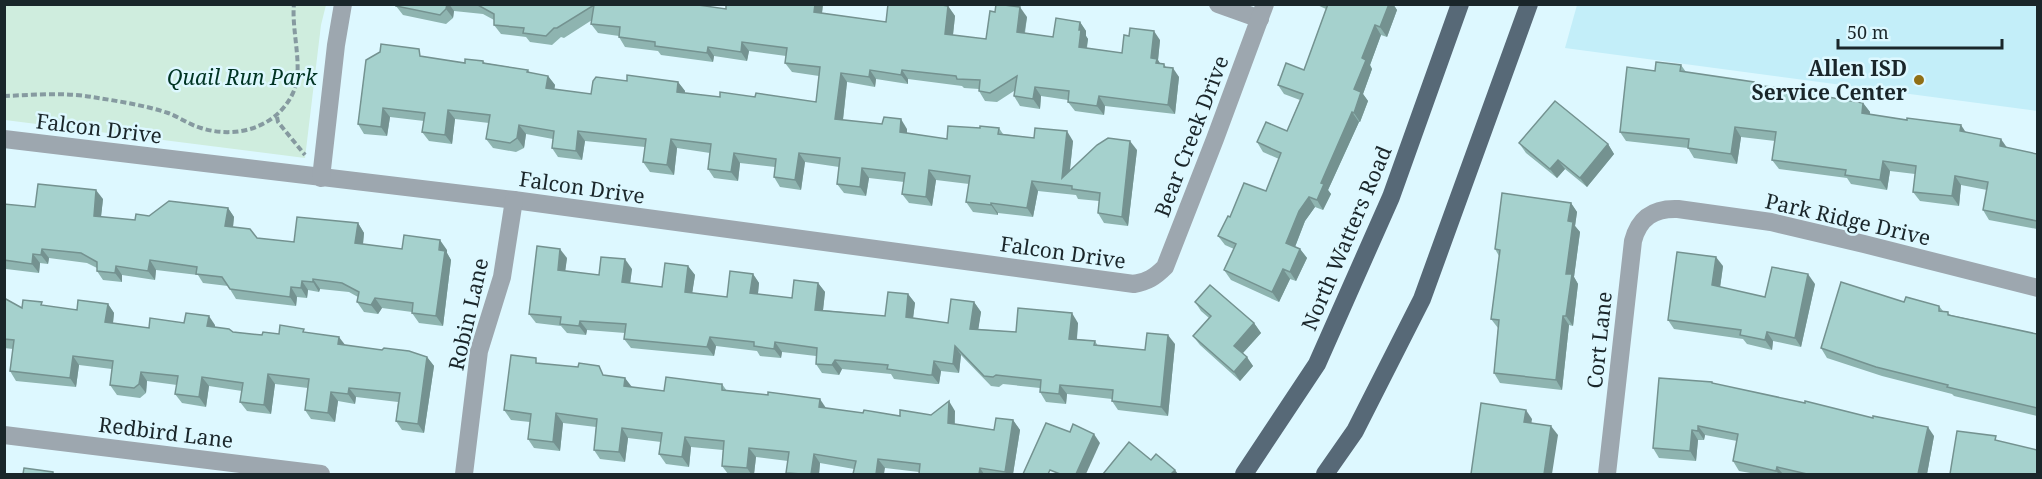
<svg xmlns="http://www.w3.org/2000/svg" width="2042" height="479" font-family="'Noto Serif',serif">
	<rect width="100%" height="100%" fill="#ddf8ff"/>
	<path fill="#c3eef9" d="M 1577,5 L 2037,5 L 2037,111 L 1565,48 Z"/>
	<path fill="#cfedde" d="M 5,4 L 326,5 L 321,25 L 305,158 L 5,120 Z"/>
	<g fill="none" stroke-linecap="round" stroke-linejoin="round">
		<g stroke="#869aa0" stroke-width="4" stroke-dasharray="6 3" stroke-linecap="butt">
			<path d="M 4,96 C 33,95 64,92 92,97 C 117,101 144,105 168,113 C 179,117 190,125 201,128 C 236,139 275,128 292,95 C 305,71 291,32 294,4"/>
			<path d="M 277,117 L 278,122 L 305,155"/>
		</g>
		<g stroke="#9da7af" stroke-width="18">
			<path d="M 1218,4 L 1260,19"/>
			<path d="M 4,139 L 514,200 L 1134,284 C 1147,282 1155,277 1165,267 L 1215,139 L 1265,4"/>
			<path d="M 321,178 L 336,45 L 343,4"/>
			<path d="M 4,435 L 321,474"/>
			<path d="M 464,474 L 479,351 L 502,277 L 514,200"/>
			<path d="M 1607,474 L 1633,241 C 1639,218 1654,208 1678,209 L 1771,222 L 1864,244 L 2038,288"/>
		</g>
		<g stroke="#576977" stroke-width="18">
			<path d="M 1244,474 L 1317,364 L 1391,197 L 1460,4"/>
			<path d="M 1325,474 L 1355,431 L 1422,299 L 1529,4"/>
		</g>
	</g>
	<g fill="#8eb4b0">
		<path d="M 397,4 L 698,4 L 698,6 L 726,9 L 823,4 L 822,13 L 886,22 L 948,6 L 955,16 L 953,35 L 986,39 L 1027,17 L 1025,33 L 1053,37 L 1080,22 L 1086,31 L 1086,36 L 1088,39 L 1087,48 L 1122,53 L 1160,40 L 1158,60 L 1160,64 L 1164,64 L 1166,67 L 1179,77 L 1175,114 L 1105,106 L 1104,115 L 1075,111 L 1068,102 L 1068,100 L 1041,96 L 1040,109 L 1020,106 L 1014,96 L 1014,91 L 997,102 L 985,101 L 979,91 L 979,89 L 964,88 L 962,86 L 908,79 L 908,84 L 876,79 L 875,87 L 847,82 L 843,120 L 907,129 L 907,133 L 947,139 L 999,128 L 1003,134 L 1034,138 L 1073,141 L 1070,170 L 1137,150 L 1128,226 L 1104,223 L 1098,213 L 1099,201 L 1078,199 L 1076,195 L 1038,191 L 1033,217 L 998,213 L 998,215 L 973,212 L 966,202 L 969,184 L 936,180 L 932,206 L 909,203 L 902,194 L 904,182 L 869,178 L 866,196 L 844,193 L 837,184 L 839,167 L 805,162 L 801,190 L 780,187 L 774,177 L 775,167 L 740,163 L 738,181 L 714,178 L 708,169 L 710,153 L 677,148 L 674,175 L 650,172 L 643,162 L 645,147 L 585,141 L 582,160 L 558,157 L 552,148 L 553,139 L 526,134 L 524,148 L 516,152 L 493,148 L 486,139 L 489,123 L 455,119 L 452,144 L 429,141 L 422,132 L 424,121 L 390,117 L 387,136 L 364,134 L 358,124 L 425,57 L 465,63 L 483,61 L 485,63 L 528,70 L 530,73 L 548,76 L 555,85 L 554,89 L 591,94 L 627,81 L 678,82 L 685,91 L 685,93 L 720,97 L 755,97 L 816,102 L 819,76 L 792,72 L 785,63 L 786,56 L 749,51 L 747,61 L 714,56 L 713,62 L 661,55 L 658,51 L 625,47 L 619,37 L 619,36 L 598,33 L 591,24 L 592,20 L 564,38 L 561,37 L 552,45 L 530,42 L 526,37 L 501,34 L 494,25 L 494,20 L 483,14 L 454,11 L 453,18 L 446,24 L 403,15 L 396,6 Z"/>
		<path d="M 1315,4 L 1393,4 L 1397,10 L 1387,37 L 1381,35 L 1370,65 L 1372,69 L 1363,94 L 1368,101 L 1360,122 L 1359,122 L 1328,190 L 1331,194 L 1323,210 L 1315,207 L 1305,221 L 1295,247 L 1300,249 L 1307,258 L 1296,281 L 1290,279 L 1279,302 L 1231,280 L 1224,270 L 1234,249 L 1225,245 L 1218,236 L 1230,217 L 1266,191 L 1279,159 L 1263,152 L 1257,142 L 1287,131 L 1300,100 L 1284,94 L 1278,85 L 1304,70 L 1326,9 Z"/>
		<path d="M 1681,65 L 1686,72 L 1754,82 L 1756,85 L 1863,103 L 1870,112 L 1870,114 L 1966,132 L 2007,148 L 2037,154 L 2037,229 L 1989,220 L 1983,210 L 1987,190 L 1961,185 L 1959,206 L 1920,201 L 1913,192 L 1915,174 L 1890,171 L 1887,190 L 1851,184 L 1847,178 L 1779,169 L 1772,160 L 1775,141 L 1741,137 L 1737,164 L 1694,158 L 1688,148 L 1626,141 L 1620,132 Z"/>
		<path d="M 1519,143 L 1608,144 L 1614,154 L 1587,187 L 1565,169 L 1557,178 L 1526,153 Z"/>
		<path d="M 103,199 L 101,217 L 135,220 L 149,216 L 228,208 L 234,217 L 233,227 L 257,238 L 294,242 L 358,223 L 364,233 L 363,244 L 402,249 L 447,250 L 447,253 L 451,260 L 443,326 L 419,323 L 412,313 L 412,312 L 382,308 L 378,314 L 364,312 L 357,302 L 358,297 L 349,292 L 320,289 L 319,292 L 308,290 L 307,298 L 297,297 L 296,306 L 236,299 L 228,286 L 203,283 L 198,275 L 156,270 L 155,280 L 122,275 L 122,282 L 103,280 L 97,271 L 97,268 L 87,263 L 49,258 L 48,264 L 40,263 L 39,273 L 6,269 L 4,267 L 4,204 L 35,207 Z"/>
		<path d="M 1571,203 L 1577,212 L 1575,226 L 1580,232 L 1574,277 L 1578,284 L 1573,326 L 1569,325 L 1562,390 L 1500,383 L 1494,373 L 1498,328 L 1491,319 L 1499,256 L 1495,249 Z"/>
		<path d="M 567,258 L 565,271 L 599,275 L 632,269 L 630,283 L 662,287 L 688,266 L 695,275 L 692,293 L 727,297 L 753,274 L 759,283 L 758,294 L 792,298 L 818,283 L 825,292 L 823,310 L 885,316 L 908,294 L 915,303 L 913,318 L 948,323 L 974,302 L 981,312 L 978,329 L 1016,332 L 1078,323 L 1077,339 L 1095,341 L 1098,346 L 1145,350 L 1175,344 L 1168,416 L 1118,410 L 1112,401 L 1112,399 L 1067,394 L 1066,404 L 1046,402 L 1040,392 L 1040,388 L 1003,384 L 999,387 L 991,386 L 961,355 L 959,373 L 941,371 L 939,384 L 936,384 L 894,379 L 891,374 L 842,369 L 839,375 L 822,373 L 816,364 L 816,356 L 782,352 L 781,358 L 760,356 L 757,351 L 716,346 L 714,356 L 631,348 L 624,339 L 625,333 L 587,330 L 586,335 L 567,333 L 561,326 L 536,323 L 529,314 Z"/>
		<path d="M 1723,266 L 1720,287 L 1765,297 L 1815,284 L 1801,347 L 1773,341 L 1772,350 L 1747,344 L 1743,339 L 1674,329 L 1668,320 Z"/>
		<path d="M 4,298 L 22,308 L 45,306 L 77,310 L 108,304 L 114,313 L 113,323 L 149,328 L 184,323 L 215,325 L 215,327 L 233,332 L 262,335 L 306,332 L 345,345 L 427,357 L 434,366 L 424,433 L 402,430 L 396,421 L 398,402 L 356,397 L 355,404 L 338,401 L 335,422 L 311,419 L 305,410 L 308,388 L 275,384 L 271,414 L 247,411 L 240,402 L 242,391 L 209,386 L 206,407 L 182,403 L 175,394 L 177,385 L 147,381 L 146,393 L 140,398 L 117,395 L 110,385 L 112,369 L 79,365 L 76,387 L 16,381 L 10,371 L 13,349 L 4,348 Z"/>
		<path d="M 1195,302 L 1254,323 L 1261,333 L 1243,353 L 1253,366 L 1240,381 L 1200,345 L 1193,336 L 1209,318 L 1201,311 Z"/>
		<path d="M 1904,302 L 1939,306 L 1943,311 L 1951,315 L 2037,334 L 2037,416 L 1954,396 L 1952,394 L 1882,376 L 1827,358 L 1821,348 Z"/>
		<path d="M 540,363 L 606,376 L 625,378 L 631,387 L 664,391 L 722,384 L 727,391 L 826,408 L 863,413 L 900,416 L 931,415 L 955,411 L 955,424 L 994,430 L 1013,420 L 1020,430 L 1013,474 L 919,474 L 919,472 L 885,468 L 854,469 L 820,463 L 819,474 L 788,474 L 786,473 L 788,461 L 756,457 L 754,474 L 728,474 L 722,466 L 723,450 L 691,447 L 689,467 L 666,464 L 659,454 L 661,442 L 628,438 L 625,462 L 600,459 L 594,450 L 596,427 L 563,423 L 560,451 L 534,448 L 528,439 L 530,422 L 511,420 L 504,410 Z"/>
		<path d="M 1712,382 L 1713,384 L 1934,436 L 1927,474 L 1756,474 L 1739,471 L 1733,461 L 1737,441 L 1705,435 L 1704,440 L 1698,440 L 1696,461 L 1659,458 L 1653,448 Z"/>
	</g>
	<g fill="#749290">
		<path d="M 447,4 L 449,4 L 454,11 L 453,18 L 446,9 Z"/>
		<path d="M 815,4 L 823,4 L 821,21 L 814,12 Z"/>
		<path d="M 1389,4 L 1393,4 L 1397,10 L 1387,37 L 1380,27 Z"/>
		<path d="M 948,6 L 955,16 L 952,43 L 945,34 Z"/>
		<path d="M 1020,7 L 1027,17 L 1023,41 L 1017,32 Z"/>
		<path d="M 1080,22 L 1086,31 L 1086,36 L 1088,39 L 1085,57 L 1079,47 L 1079,30 Z"/>
		<path d="M 1375,25 L 1381,35 L 1370,65 L 1372,69 L 1363,94 L 1368,101 L 1360,122 L 1354,113 L 1354,89 L 1362,58 Z"/>
		<path d="M 1154,31 L 1160,40 L 1158,60 L 1163,68 L 1163,73 L 1151,58 Z"/>
		<path d="M 742,42 L 749,51 L 747,61 L 741,52 Z"/>
		<path d="M 708,47 L 714,56 L 713,62 L 707,53 Z"/>
		<path d="M 1173,68 L 1179,77 L 1175,114 L 1168,105 Z"/>
		<path d="M 870,70 L 876,79 L 875,87 L 869,77 Z"/>
		<path d="M 902,70 L 908,79 L 908,84 L 901,75 Z"/>
		<path d="M 841,73 L 847,82 L 842,128 L 835,119 Z"/>
		<path d="M 548,76 L 555,85 L 553,98 L 546,88 Z"/>
		<path d="M 678,82 L 685,91 L 683,101 L 677,92 Z"/>
		<path d="M 1035,87 L 1041,96 L 1040,109 L 1033,99 Z"/>
		<path d="M 1099,96 L 1105,106 L 1104,115 L 1097,106 Z"/>
		<path d="M 1863,103 L 1870,112 L 1868,122 L 1862,113 Z"/>
		<path d="M 383,108 L 390,117 L 387,136 L 381,127 Z"/>
		<path d="M 448,110 L 455,119 L 452,144 L 445,135 Z"/>
		<path d="M 1352,112 L 1359,122 L 1328,190 L 1331,194 L 1323,210 L 1317,200 L 1321,183 Z"/>
		<path d="M 901,119 L 907,129 L 907,141 L 900,132 Z"/>
		<path d="M 519,125 L 526,134 L 524,148 L 517,138 Z"/>
		<path d="M 1961,125 L 1967,134 L 1960,131 Z"/>
		<path d="M 1735,127 L 1741,137 L 1737,164 L 1731,154 Z"/>
		<path d="M 578,131 L 585,141 L 582,160 L 576,151 Z"/>
		<path d="M 1067,131 L 1073,141 L 1068,186 L 1062,178 Z"/>
		<path d="M 671,139 L 677,148 L 674,175 L 667,165 Z"/>
		<path d="M 2001,139 L 2008,149 L 2000,146 Z"/>
		<path d="M 1130,141 L 1137,150 L 1128,226 L 1122,217 Z"/>
		<path d="M 1608,144 L 1614,154 L 1587,187 L 1580,178 Z"/>
		<path d="M 734,153 L 740,163 L 738,181 L 731,172 Z"/>
		<path d="M 799,153 L 805,162 L 801,190 L 795,180 Z"/>
		<path d="M 1558,160 L 1565,169 L 1557,178 L 1550,169 Z"/>
		<path d="M 1883,161 L 1890,171 L 1887,190 L 1880,180 Z"/>
		<path d="M 862,168 L 869,178 L 866,196 L 860,187 Z"/>
		<path d="M 929,170 L 936,180 L 932,206 L 926,197 Z"/>
		<path d="M 1955,176 L 1961,185 L 1959,206 L 1952,196 Z"/>
		<path d="M 1032,181 L 1038,191 L 1033,217 L 1027,208 Z"/>
		<path d="M 96,190 L 103,199 L 100,225 L 94,216 Z"/>
		<path d="M 1309,197 L 1315,207 L 1305,221 L 1293,252 L 1286,243 L 1299,211 Z"/>
		<path d="M 991,203 L 998,213 L 998,215 L 991,205 Z"/>
		<path d="M 1571,203 L 1577,212 L 1575,226 L 1580,232 L 1574,277 L 1578,284 L 1573,326 L 1566,316 L 1568,221 Z"/>
		<path d="M 228,208 L 234,217 L 232,235 L 225,226 Z"/>
		<path d="M 358,223 L 364,233 L 362,253 L 355,243 Z"/>
		<path d="M 440,240 L 447,250 L 447,253 L 451,260 L 443,326 L 436,316 Z"/>
		<path d="M 42,249 L 49,258 L 48,264 L 41,255 Z"/>
		<path d="M 560,249 L 567,258 L 564,280 L 558,270 Z"/>
		<path d="M 1300,249 L 1307,258 L 1296,281 L 1290,272 Z"/>
		<path d="M 33,254 L 40,263 L 39,273 L 32,264 Z"/>
		<path d="M 1716,257 L 1723,266 L 1719,295 L 1712,285 Z"/>
		<path d="M 625,259 L 632,269 L 629,291 L 622,282 Z"/>
		<path d="M 150,260 L 156,270 L 155,280 L 148,271 Z"/>
		<path d="M 116,266 L 122,275 L 122,282 L 115,273 Z"/>
		<path d="M 688,266 L 695,275 L 691,301 L 685,292 Z"/>
		<path d="M 1283,269 L 1290,279 L 1279,302 L 1272,292 Z"/>
		<path d="M 753,274 L 759,283 L 757,302 L 750,293 Z"/>
		<path d="M 1808,274 L 1815,284 L 1801,347 L 1795,338 Z"/>
		<path d="M 313,279 L 320,289 L 319,292 L 313,282 Z"/>
		<path d="M 302,281 L 308,290 L 307,298 L 301,288 Z"/>
		<path d="M 818,283 L 825,292 L 822,319 L 815,310 Z"/>
		<path d="M 291,287 L 297,297 L 296,306 L 290,297 Z"/>
		<path d="M 908,294 L 915,303 L 912,326 L 906,317 Z"/>
		<path d="M 375,298 L 382,308 L 378,314 L 371,305 Z"/>
		<path d="M 974,302 L 981,312 L 977,338 L 970,329 Z"/>
		<path d="M 108,304 L 114,313 L 112,331 L 105,322 Z"/>
		<path d="M 1072,313 L 1078,323 L 1076,348 L 1069,339 Z"/>
		<path d="M 209,316 L 215,325 L 214,336 L 207,326 Z"/>
		<path d="M 1563,316 L 1569,325 L 1562,390 L 1556,380 Z"/>
		<path d="M 580,321 L 587,330 L 586,335 L 579,326 Z"/>
		<path d="M 1254,323 L 1261,333 L 1241,355 L 1234,346 Z"/>
		<path d="M 1767,332 L 1773,341 L 1772,350 L 1765,340 Z"/>
		<path d="M 1168,335 L 1175,344 L 1168,416 L 1161,407 Z"/>
		<path d="M 339,337 L 346,346 L 338,344 Z"/>
		<path d="M 710,337 L 716,346 L 714,356 L 707,347 Z"/>
		<path d="M 775,342 L 782,352 L 781,358 L 774,349 Z"/>
		<path d="M 955,346 L 961,355 L 959,373 L 953,364 Z"/>
		<path d="M 73,356 L 79,365 L 76,387 L 70,378 Z"/>
		<path d="M 427,357 L 434,366 L 424,433 L 418,424 Z"/>
		<path d="M 1247,357 L 1253,366 L 1240,381 L 1234,372 Z"/>
		<path d="M 835,360 L 842,369 L 839,375 L 832,365 Z"/>
		<path d="M 934,361 L 941,371 L 939,384 L 932,375 Z"/>
		<path d="M 141,372 L 147,381 L 146,393 L 139,384 Z"/>
		<path d="M 268,374 L 275,384 L 271,414 L 264,405 Z"/>
		<path d="M 202,377 L 209,386 L 206,407 L 199,397 Z"/>
		<path d="M 625,378 L 632,387 L 624,386 Z"/>
		<path d="M 1060,385 L 1067,394 L 1066,404 L 1059,394 Z"/>
		<path d="M 349,388 L 356,397 L 355,404 L 348,394 Z"/>
		<path d="M 331,392 L 338,401 L 335,422 L 328,413 Z"/>
		<path d="M 820,399 L 826,408 L 819,407 Z"/>
		<path d="M 949,401 L 955,411 L 954,432 L 948,423 Z"/>
		<path d="M 1526,410 L 1532,419 L 1530,432 L 1524,422 Z"/>
		<path d="M 556,413 L 563,423 L 560,451 L 553,442 Z"/>
		<path d="M 1013,420 L 1020,430 L 1013,474 L 1007,474 L 1005,472 Z"/>
		<path d="M 1551,426 L 1558,435 L 1552,474 L 1544,474 Z"/>
		<path d="M 1698,426 L 1705,435 L 1704,440 L 1698,431 Z"/>
		<path d="M 1928,427 L 1934,436 L 1927,474 L 1918,474 Z"/>
		<path d="M 622,428 L 628,438 L 625,462 L 619,452 Z"/>
		<path d="M 1692,430 L 1698,440 L 1696,461 L 1690,451 Z"/>
		<path d="M 1094,434 L 1100,443 L 1086,474 L 1076,474 Z"/>
		<path d="M 685,437 L 691,447 L 689,467 L 682,457 Z"/>
		<path d="M 749,448 L 756,457 L 754,474 L 751,474 L 747,468 Z"/>
		<path d="M 814,454 L 820,463 L 819,474 L 811,474 Z"/>
		<path d="M 878,459 L 885,468 L 884,474 L 876,474 Z"/>
		<path d="M 1777,467 L 1783,474 L 1779,474 L 1776,471 Z"/>
		<path d="M 980,468 L 984,474 L 979,474 Z"/>
		<path d="M 1175,470 L 1178,474 L 1171,474 Z"/>
	</g>
	<g fill="#a5d1cd" stroke="#749290" stroke-width="1.5">
		<path d="M 397,4 L 447,4 L 446,9 L 440,15 L 396,6 Z"/>
		<path d="M 476,4 L 691,4 L 726,9 L 726,4 L 815,4 L 814,12 L 886,22 L 888,4 L 935,4 L 948,6 L 945,34 L 986,39 L 990,11 L 995,12 L 996,4 L 1020,7 L 1017,32 L 1053,37 L 1056,18 L 1080,22 L 1079,30 L 1081,30 L 1079,47 L 1122,53 L 1124,35 L 1129,36 L 1130,28 L 1154,31 L 1151,58 L 1157,59 L 1156,63 L 1164,64 L 1164,67 L 1173,68 L 1168,105 L 1099,96 L 1097,106 L 1068,102 L 1069,91 L 1035,87 L 1033,99 L 1014,96 L 1017,76 L 990,93 L 979,91 L 980,80 L 957,79 L 956,76 L 902,70 L 901,75 L 870,70 L 869,77 L 841,73 L 835,119 L 882,124 L 884,117 L 901,119 L 900,132 L 947,139 L 948,126 L 980,128 L 980,126 L 999,128 L 998,134 L 1034,138 L 1035,128 L 1067,131 L 1062,178 L 1097,145 L 1108,138 L 1130,141 L 1122,217 L 1098,213 L 1100,193 L 1072,189 L 1072,186 L 1032,181 L 1027,208 L 991,203 L 991,205 L 966,202 L 970,176 L 929,170 L 926,197 L 902,194 L 905,173 L 862,168 L 860,187 L 837,184 L 840,158 L 799,153 L 795,180 L 774,177 L 776,159 L 734,153 L 731,172 L 708,169 L 711,144 L 671,139 L 667,165 L 643,162 L 646,139 L 578,131 L 576,151 L 552,148 L 554,131 L 519,125 L 517,138 L 510,143 L 486,139 L 490,115 L 448,110 L 445,135 L 422,132 L 425,113 L 383,108 L 381,127 L 358,124 L 366,60 L 380,52 L 381,44 L 419,49 L 420,56 L 465,63 L 465,59 L 483,61 L 483,63 L 528,70 L 527,72 L 548,76 L 546,88 L 591,94 L 593,81 L 596,77 L 627,81 L 627,75 L 678,82 L 677,92 L 720,97 L 720,92 L 755,97 L 756,93 L 816,102 L 820,67 L 785,63 L 787,48 L 742,42 L 741,52 L 708,47 L 707,53 L 655,46 L 655,42 L 619,37 L 620,27 L 591,24 L 594,5 L 557,28 L 554,28 L 546,36 L 523,33 L 524,28 L 494,25 L 494,14 Z"/>
		<path d="M 1328,4 L 1389,4 L 1380,27 L 1375,25 L 1362,58 L 1366,60 L 1354,89 L 1361,92 L 1354,113 L 1352,112 L 1321,183 L 1324,184 L 1317,200 L 1309,197 L 1299,211 L 1286,243 L 1300,249 L 1290,272 L 1283,269 L 1272,292 L 1224,270 L 1236,244 L 1218,236 L 1228,216 L 1230,217 L 1244,183 L 1266,191 L 1281,153 L 1257,142 L 1266,122 L 1287,131 L 1303,94 L 1278,85 L 1286,63 L 1304,70 Z"/>
		<path d="M 1656,62 L 1681,65 L 1680,71 L 1754,82 L 1754,85 L 1823,93 L 1822,96 L 1863,103 L 1862,113 L 1907,120 L 1907,118 L 1961,125 L 1960,131 L 2001,139 L 2000,146 L 2037,154 L 2037,221 L 1983,210 L 1988,182 L 1955,176 L 1952,196 L 1913,192 L 1916,166 L 1883,161 L 1880,180 L 1845,175 L 1846,170 L 1772,160 L 1776,132 L 1735,127 L 1731,154 L 1688,148 L 1689,139 L 1620,132 L 1627,67 L 1655,71 Z"/>
		<path d="M 1555,101 L 1608,144 L 1580,178 L 1558,160 L 1550,169 L 1519,143 Z"/>
		<path d="M 38,184 L 96,190 L 94,216 L 135,220 L 136,214 L 149,216 L 169,201 L 228,208 L 225,226 L 250,229 L 257,238 L 294,242 L 297,217 L 358,223 L 355,243 L 402,249 L 404,235 L 440,240 L 439,250 L 445,251 L 436,316 L 412,313 L 413,303 L 375,298 L 371,305 L 357,302 L 359,292 L 342,283 L 313,279 L 313,282 L 302,281 L 301,288 L 291,287 L 290,297 L 230,289 L 222,277 L 196,274 L 197,267 L 150,260 L 148,271 L 116,266 L 115,273 L 97,271 L 97,262 L 81,253 L 42,249 L 41,255 L 33,254 L 32,264 L 4,260 L 4,204 L 35,207 Z"/>
		<path d="M 1502,193 L 1571,203 L 1568,221 L 1573,222 L 1566,274 L 1572,274 L 1566,316 L 1563,316 L 1556,380 L 1494,373 L 1499,320 L 1491,319 L 1500,250 L 1495,249 Z"/>
		<path d="M 537,246 L 560,249 L 558,270 L 599,275 L 601,257 L 625,259 L 622,282 L 662,287 L 665,263 L 688,266 L 685,292 L 727,297 L 730,271 L 753,274 L 750,293 L 792,298 L 794,280 L 818,283 L 815,310 L 885,316 L 888,292 L 908,294 L 906,317 L 948,323 L 951,299 L 974,302 L 970,329 L 1016,332 L 1018,308 L 1072,313 L 1069,339 L 1095,341 L 1094,345 L 1145,350 L 1147,333 L 1168,335 L 1161,407 L 1112,401 L 1113,390 L 1060,385 L 1059,394 L 1040,392 L 1041,380 L 996,375 L 993,377 L 984,376 L 955,346 L 953,364 L 934,361 L 932,375 L 929,375 L 887,369 L 888,365 L 835,360 L 832,365 L 816,364 L 817,348 L 775,342 L 774,349 L 754,346 L 754,342 L 710,337 L 707,347 L 624,339 L 626,324 L 580,321 L 579,326 L 560,324 L 561,317 L 529,314 Z"/>
		<path d="M 1677,252 L 1716,257 L 1712,285 L 1765,297 L 1772,267 L 1808,274 L 1795,338 L 1767,332 L 1765,340 L 1740,335 L 1741,330 L 1668,320 Z"/>
		<path d="M 1841,282 L 1904,302 L 1906,297 L 1939,306 L 1939,311 L 1948,312 L 1948,315 L 2037,334 L 2037,408 L 1947,387 L 1948,385 L 1876,367 L 1821,348 Z"/>
		<path d="M 1210,285 L 1254,323 L 1234,346 L 1247,357 L 1234,372 L 1193,336 L 1211,316 L 1195,302 Z"/>
		<path d="M 4,298 L 22,308 L 23,300 L 42,302 L 41,305 L 77,310 L 78,300 L 108,304 L 105,322 L 149,328 L 150,318 L 184,323 L 186,313 L 209,316 L 207,326 L 229,329 L 233,332 L 262,335 L 263,332 L 279,334 L 280,325 L 304,329 L 303,332 L 339,337 L 338,344 L 382,350 L 384,348 L 409,351 L 427,357 L 418,424 L 396,421 L 400,393 L 349,388 L 348,394 L 331,392 L 328,413 L 305,410 L 309,379 L 268,374 L 264,405 L 240,402 L 243,383 L 202,377 L 199,397 L 175,394 L 178,376 L 141,372 L 139,384 L 134,388 L 110,385 L 113,361 L 73,356 L 70,378 L 10,371 L 14,340 L 4,339 Z"/>
		<path d="M 511,355 L 536,358 L 536,363 L 578,367 L 579,363 L 599,366 L 603,375 L 625,378 L 624,386 L 664,391 L 666,377 L 720,384 L 722,384 L 722,390 L 768,395 L 768,392 L 820,399 L 819,407 L 863,413 L 864,410 L 900,416 L 900,410 L 931,415 L 949,401 L 948,423 L 994,430 L 996,418 L 1013,420 L 1005,472 L 980,468 L 979,474 L 919,474 L 920,464 L 878,459 L 876,474 L 853,474 L 856,461 L 814,454 L 811,474 L 802,474 L 786,473 L 789,452 L 749,448 L 747,468 L 722,466 L 724,441 L 685,437 L 682,457 L 659,454 L 662,433 L 622,428 L 619,452 L 594,450 L 597,419 L 556,413 L 553,442 L 528,439 L 531,414 L 504,410 Z"/>
		<path d="M 1659,378 L 1712,382 L 1712,383 L 1805,403 L 1805,401 L 1873,418 L 1873,416 L 1928,427 L 1918,474 L 1807,474 L 1777,467 L 1776,471 L 1733,461 L 1738,434 L 1698,426 L 1698,431 L 1692,430 L 1690,451 L 1653,448 Z"/>
		<path d="M 1481,403 L 1526,410 L 1524,422 L 1551,426 L 1544,474 L 1471,474 Z"/>
		<path d="M 1046,423 L 1070,432 L 1073,424 L 1094,434 L 1076,474 L 1060,474 L 1050,470 L 1048,474 L 1023,474 Z"/>
		<path d="M 1957,431 L 1996,436 L 1995,440 L 2037,450 L 2037,474 L 1950,474 Z"/>
		<path d="M 1129,442 L 1151,460 L 1156,454 L 1175,470 L 1171,474 L 1103,474 Z"/>
		<path d="M 24,468 L 53,472 L 53,474 L 23,474 Z"/>
	</g>
	<circle fill="#906f15" stroke="#ddf8ff" stroke-width="2" cx="1919" cy="80" r="6"/>
	<g text-anchor="middle" dominant-baseline="central" stroke-width="5" stroke-linejoin="round" paint-order="stroke">
		<g font-size="21" font-weight="bold" fill="#1a262a" stroke="#ddf8ff" text-anchor="end">
			<text x="1907" y="68">Allen ISD<tspan x="1907" dy="24">Service Center</tspan></text>
		</g>
		<g font-size="21" font-style="italic" fill="#003423" stroke="#ddf8ff">
			<text x="242" y="77">Quail Run Park</text>
		</g>
		<g font-size="21" fill="#1a262a" stroke="#ddf8ff">
			<text transform="translate(99 128) rotate(7)">Falcon Drive</text>
			<text transform="translate(1191 136) rotate(-69)">Bear Creek Drive</text>
			<text transform="translate(582 187) rotate(8)">Falcon Drive</text>
			<text transform="translate(1848 219) rotate(13)">Park Ridge Drive</text>
			<text transform="translate(1346 238) rotate(-67)">North Watters Road</text>
			<text transform="translate(1063 252) rotate(8)">Falcon Drive</text>
			<text transform="translate(468 314) rotate(-77)">Robin Lane</text>
			<text transform="translate(1599 340) rotate(-84)">Cort Lane</text>
			<text transform="translate(166 432) rotate(7)">Redbird Lane</text>
		</g>
	</g>
	<rect width="2042" height="479" fill="none" stroke="#1a262a" stroke-width="12"/>
	<path d="M1838 39v9h164v-9" fill="none" stroke="#1a262a" stroke-width="3"/>
	<text x="1847" y="39" font-size="18" fill="#1a262a" stroke="#ddf8ff" stroke-width="4.5" paint-order="stroke">50 m</text>
</svg>
